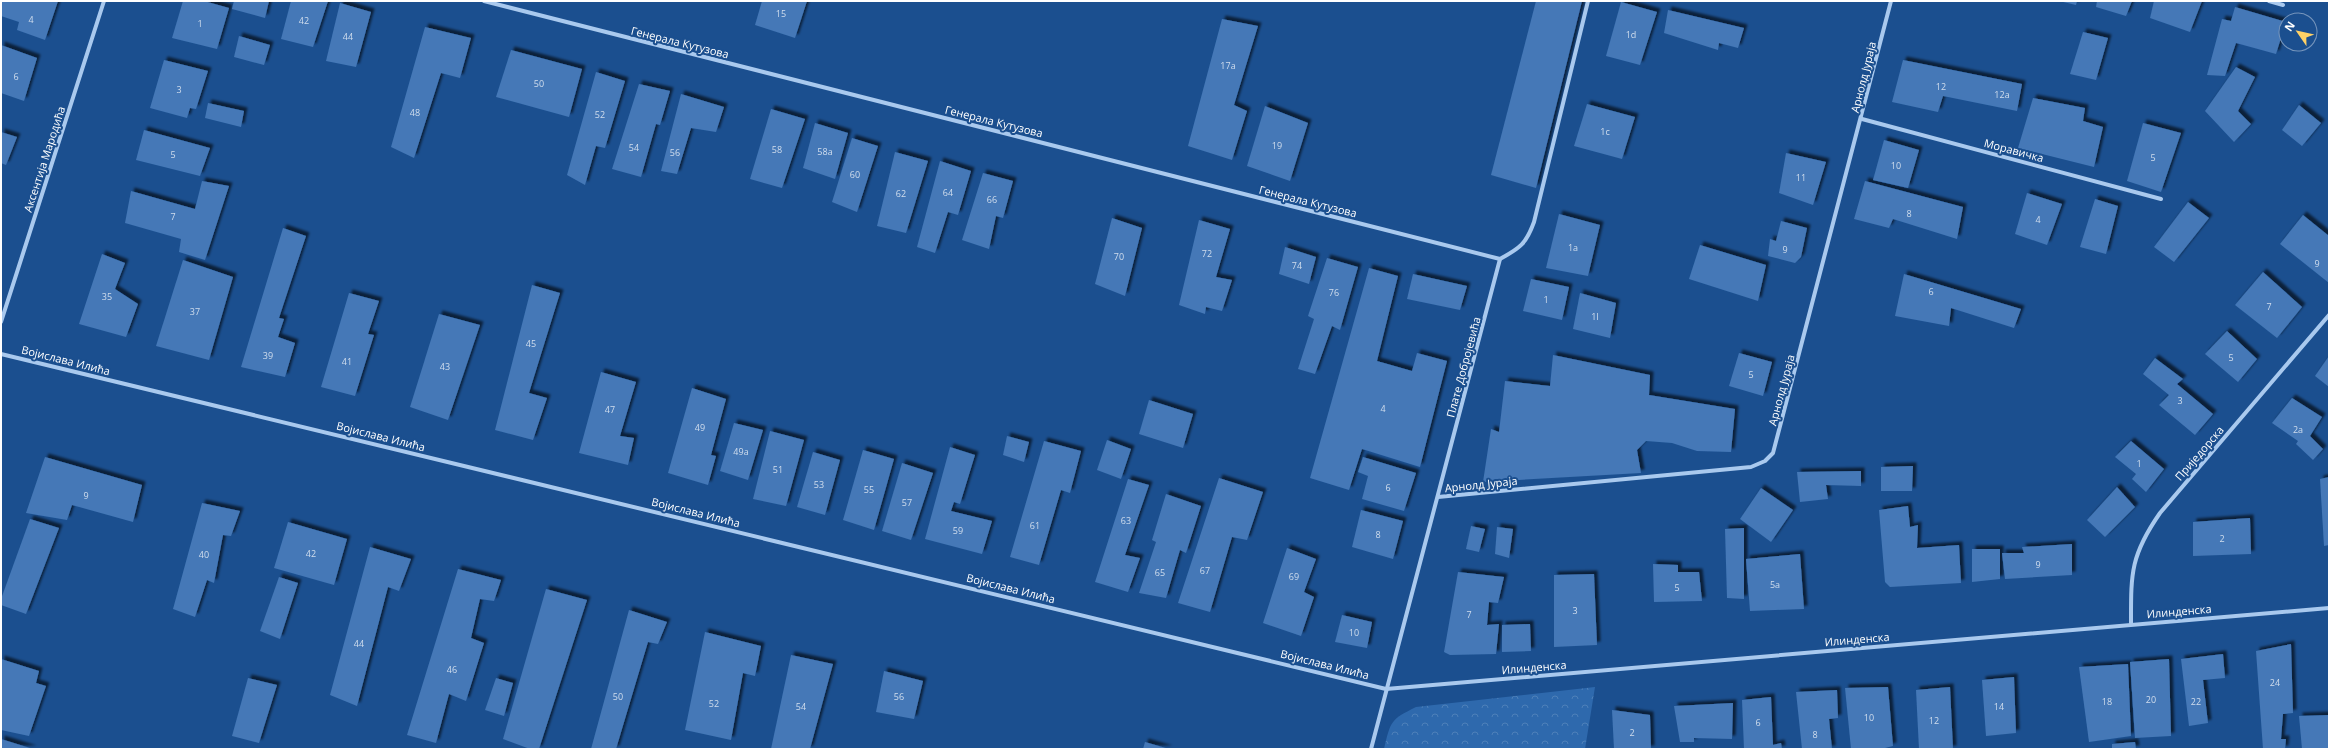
<svg xmlns="http://www.w3.org/2000/svg" width="2330" height="750" font-family="'Open Sans',sans-serif">
	<defs>
		<pattern id="forest-crowns" width="20" height="18" patternUnits="userSpaceOnUse"><rect width="20" height="18" fill="#2e69ad"/><path d="M2 6a3 3 0 1 1 6 0M12 15a3 3 0 1 1 6 0" fill="none" stroke="#4d80b9"/></pattern>
		<filter id="shadow"><feDropShadow dx="3.5" dy="-3.5" stdDeviation="1" flood-color="#0009"/></filter>
	</defs>
	<rect width="100%" height="100%" fill="#1b4f8f"/>
	<path fill="url(#forest-crowns)" d="M 1595,687 L 1585,749 L 1384,749 C 1391,721 1390,720 1416,707 Z"/>
	<g fill="#4478b7" filter="url(#shadow)">
		<path d="M 1,1 L 58,1 L 45,40 L 17,30 L 19,22 L 1,16 Z"/>
		<path d="M 183,1 L 204,1 L 229,8 L 217,49 L 172,38 Z"/>
		<path d="M 234,1 L 269,1 L 265,18 L 232,9 Z"/>
		<path d="M 291,1 L 328,1 L 313,47 L 281,39 Z"/>
		<path d="M 762,1 L 807,1 L 795,38 L 755,25 Z"/>
		<path d="M 1536,1 L 1582,1 L 1536,188 L 1491,175 Z"/>
		<path d="M 2059,1 L 2077,1 L 2076,5 Z"/>
		<path d="M 2097,1 L 2132,1 L 2126,16 L 2096,7 Z"/>
		<path d="M 2154,1 L 2202,1 L 2190,32 L 2150,18 Z"/>
		<path d="M 1621,2 L 1657,12 L 1640,65 L 1606,56 Z"/>
		<path d="M 340,3 L 371,12 L 356,67 L 326,61 Z"/>
		<path d="M 2235,7 L 2286,22 L 2276,54 L 2236,43 L 2225,76 L 2207,75 L 2222,19 L 2231,21 Z"/>
		<path d="M 1668,10 L 1744,28 L 1738,48 L 1719,43 L 1718,50 L 1664,33 Z"/>
		<path d="M 1222,19 L 1258,26 L 1234,105 L 1247,111 L 1232,160 L 1188,146 Z"/>
		<path d="M 425,27 L 471,38 L 460,78 L 441,73 L 414,158 L 391,147 Z"/>
		<path d="M 2083,32 L 2108,38 L 2096,80 L 2070,74 Z"/>
		<path d="M 239,36 L 270,45 L 264,65 L 234,57 Z"/>
		<path d="M 1,45 L 37,58 L 24,101 L 1,93 Z"/>
		<path d="M 511,50 L 582,69 L 569,117 L 496,97 Z"/>
		<path d="M 164,60 L 208,71 L 196,109 L 190,108 L 187,118 L 150,108 Z"/>
		<path d="M 1903,60 L 2022,84 L 2017,111 L 1943,96 L 1938,112 L 1892,102 Z"/>
		<path d="M 2236,67 L 2255,77 L 2238,111 L 2251,124 L 2234,142 L 2205,111 Z"/>
		<path d="M 596,72 L 625,81 L 605,148 L 596,146 L 585,185 L 567,175 Z"/>
		<path d="M 639,84 L 670,91 L 660,125 L 656,124 L 641,177 L 612,169 Z"/>
		<path d="M 681,94 L 724,107 L 716,132 L 691,128 L 677,174 L 661,171 Z"/>
		<path d="M 2033,98 L 2085,108 L 2083,121 L 2103,127 L 2094,167 L 2018,148 Z"/>
		<path d="M 208,103 L 244,111 L 241,127 L 205,118 Z"/>
		<path d="M 1587,104 L 1635,117 L 1622,159 L 1574,146 Z"/>
		<path d="M 2299,105 L 2321,123 L 2302,146 L 2282,130 Z"/>
		<path d="M 1265,106 L 1308,123 L 1290,181 L 1247,166 Z"/>
		<path d="M 771,109 L 805,119 L 782,188 L 750,179 Z"/>
		<path d="M 815,123 L 848,133 L 835,179 L 803,168 Z"/>
		<path d="M 2143,123 L 2181,133 L 2161,192 L 2127,181 Z"/>
		<path d="M 144,130 L 210,148 L 200,176 L 136,160 Z"/>
		<path d="M 1,132 L 17,137 L 6,165 L 1,163 Z"/>
		<path d="M 852,138 L 878,146 L 857,212 L 832,202 Z"/>
		<path d="M 1884,140 L 1919,150 L 1908,188 L 1873,180 Z"/>
		<path d="M 895,152 L 928,161 L 906,233 L 877,226 Z"/>
		<path d="M 1786,153 L 1826,162 L 1813,205 L 1779,193 Z"/>
		<path d="M 940,161 L 971,171 L 958,215 L 948,212 L 935,253 L 917,247 Z"/>
		<path d="M 983,173 L 1013,181 L 1003,218 L 996,216 L 989,249 L 962,240 Z"/>
		<path d="M 202,181 L 229,186 L 205,260 L 179,252 L 181,239 L 125,223 L 131,191 L 195,209 Z"/>
		<path d="M 1865,181 L 1963,207 L 1957,239 L 1893,219 L 1889,228 L 1854,219 Z"/>
		<path d="M 2027,193 L 2062,204 L 2047,245 L 2015,234 Z"/>
		<path d="M 2095,199 L 2118,206 L 2106,254 L 2080,247 Z"/>
		<path d="M 2188,202 L 2209,218 L 2174,262 L 2154,247 Z"/>
		<path d="M 1559,214 L 1600,225 L 1588,276 L 1546,268 Z"/>
		<path d="M 2303,215 L 2329,236 L 2329,283 L 2280,244 Z"/>
		<path d="M 1112,218 L 1142,228 L 1125,296 L 1095,284 Z"/>
		<path d="M 1199,220 L 1230,229 L 1216,277 L 1232,280 L 1222,311 L 1206,307 L 1205,314 L 1179,305 Z"/>
		<path d="M 1781,221 L 1807,228 L 1801,257 L 1795,263 L 1768,256 L 1770,239 L 1776,241 Z"/>
		<path d="M 283,228 L 306,236 L 279,318 L 284,319 L 278,337 L 295,343 L 285,377 L 241,367 Z"/>
		<path d="M 1700,245 L 1766,265 L 1758,301 L 1689,279 Z"/>
		<path d="M 1285,247 L 1316,257 L 1309,284 L 1279,274 Z"/>
		<path d="M 102,254 L 125,263 L 115,289 L 138,304 L 126,337 L 79,324 Z"/>
		<path d="M 1327,258 L 1358,267 L 1340,330 L 1332,326 L 1315,374 L 1298,369 L 1314,319 L 1308,316 Z"/>
		<path d="M 183,260 L 233,277 L 209,360 L 156,346 Z"/>
		<path d="M 1369,268 L 1398,276 L 1377,361 L 1412,371 L 1417,353 L 1447,361 L 1420,467 L 1362,449 L 1349,490 L 1310,478 Z"/>
		<path d="M 2263,272 L 2302,307 L 2277,338 L 2235,305 Z"/>
		<path d="M 1413,274 L 1467,286 L 1460,310 L 1407,299 Z"/>
		<path d="M 1904,274 L 2021,309 L 2014,328 L 1951,308 L 1949,326 L 1895,316 Z"/>
		<path d="M 1531,279 L 1569,287 L 1562,320 L 1523,311 Z"/>
		<path d="M 532,285 L 560,293 L 529,393 L 547,398 L 533,440 L 495,430 Z"/>
		<path d="M 349,293 L 379,301 L 368,334 L 374,335 L 355,396 L 321,387 Z"/>
		<path d="M 1580,293 L 1616,303 L 1610,338 L 1573,329 Z"/>
		<path d="M 439,314 L 480,325 L 448,420 L 410,407 Z"/>
		<path d="M 2227,331 L 2257,359 L 2238,382 L 2205,354 Z"/>
		<path d="M 1739,353 L 1772,362 L 1763,396 L 1729,386 Z"/>
		<path d="M 1553,355 L 1650,375 L 1649,395 L 1735,409 L 1731,452 L 1697,451 L 1672,443 L 1646,441 L 1637,450 L 1641,473 L 1483,482 L 1491,429 L 1499,432 L 1505,381 L 1550,386 Z"/>
		<path d="M 2329,356 L 2329,387 L 2315,376 Z"/>
		<path d="M 2155,358 L 2183,379 L 2177,384 L 2213,414 L 2195,435 L 2159,405 L 2169,395 L 2143,374 Z"/>
		<path d="M 601,372 L 636,382 L 620,436 L 634,438 L 628,465 L 579,453 Z"/>
		<path d="M 692,388 L 726,399 L 711,455 L 716,456 L 708,485 L 668,473 Z"/>
		<path d="M 2292,398 L 2322,417 L 2310,436 L 2323,449 L 2313,460 L 2296,444 L 2298,441 L 2272,423 Z"/>
		<path d="M 1149,400 L 1193,414 L 1183,448 L 1139,434 Z"/>
		<path d="M 734,423 L 763,430 L 748,480 L 720,471 Z"/>
		<path d="M 770,431 L 804,440 L 786,506 L 753,499 Z"/>
		<path d="M 1007,436 L 1029,442 L 1024,462 L 1003,455 Z"/>
		<path d="M 1107,440 L 1131,449 L 1121,479 L 1097,470 Z"/>
		<path d="M 1044,441 L 1081,451 L 1070,493 L 1061,490 L 1039,565 L 1010,557 Z"/>
		<path d="M 2131,441 L 2164,469 L 2146,492 L 2132,479 L 2136,474 L 2115,457 Z"/>
		<path d="M 950,447 L 975,455 L 960,504 L 954,502 L 951,511 L 992,521 L 982,554 L 925,539 Z"/>
		<path d="M 863,450 L 894,459 L 874,530 L 843,520 Z"/>
		<path d="M 813,452 L 840,460 L 825,515 L 797,507 Z"/>
		<path d="M 45,457 L 142,485 L 133,522 L 72,505 L 67,520 L 26,513 Z"/>
		<path d="M 1363,457 L 1416,473 L 1404,511 L 1362,499 L 1368,476 L 1358,472 Z"/>
		<path d="M 902,463 L 933,473 L 911,540 L 882,531 Z"/>
		<path d="M 1913,466 L 1912,491 L 1881,491 L 1881,467 Z"/>
		<path d="M 1861,471 L 1861,486 L 1826,485 L 1828,499 L 1800,502 L 1797,472 Z"/>
		<path d="M 2329,477 L 2329,545 L 2324,546 L 2320,479 Z"/>
		<path d="M 1219,478 L 1263,492 L 1247,540 L 1232,537 L 1210,612 L 1178,603 Z"/>
		<path d="M 1128,479 L 1149,485 L 1125,555 L 1140,558 L 1128,592 L 1095,582 Z"/>
		<path d="M 2117,487 L 2135,507 L 2105,537 L 2087,520 Z"/>
		<path d="M 1761,488 L 1793,510 L 1771,542 L 1740,519 Z"/>
		<path d="M 1166,494 L 1201,506 L 1186,553 L 1180,550 L 1166,598 L 1139,593 L 1156,542 L 1152,540 Z"/>
		<path d="M 202,503 L 240,511 L 231,536 L 223,535 L 214,583 L 207,580 L 195,617 L 173,609 Z"/>
		<path d="M 1908,506 L 1910,527 L 1918,525 L 1917,548 L 1959,545 L 1961,583 L 1890,587 L 1885,582 L 1879,510 Z"/>
		<path d="M 1361,510 L 1403,521 L 1393,559 L 1352,547 Z"/>
		<path d="M 2250,518 L 2251,554 L 2193,556 L 2193,522 Z"/>
		<path d="M 30,519 L 59,528 L 26,614 L 1,605 L 1,599 Z"/>
		<path d="M 288,522 L 347,539 L 334,585 L 274,568 Z"/>
		<path d="M 1471,526 L 1485,529 L 1479,552 L 1466,549 Z"/>
		<path d="M 1497,527 L 1513,529 L 1509,558 L 1495,554 Z"/>
		<path d="M 1744,528 L 1744,599 L 1727,598 L 1725,529 Z"/>
		<path d="M 2072,544 L 2072,575 L 2005,579 L 2002,553 L 2024,553 L 2022,547 Z"/>
		<path d="M 370,547 L 411,559 L 399,591 L 388,587 L 357,706 L 330,695 Z"/>
		<path d="M 1287,548 L 1316,559 L 1304,592 L 1314,597 L 1301,636 L 1263,623 Z"/>
		<path d="M 1972,549 L 2000,549 L 2000,579 L 1972,582 Z"/>
		<path d="M 1800,554 L 1804,609 L 1750,611 L 1746,559 Z"/>
		<path d="M 1653,564 L 1678,565 L 1678,572 L 1699,572 L 1702,601 L 1654,602 Z"/>
		<path d="M 458,569 L 501,580 L 494,601 L 480,599 L 471,638 L 484,643 L 466,701 L 449,694 L 436,743 L 407,735 Z"/>
		<path d="M 1458,572 L 1504,577 L 1498,603 L 1489,602 L 1487,625 L 1499,624 L 1496,654 L 1450,655 L 1444,652 Z"/>
		<path d="M 1594,574 L 1597,645 L 1554,647 L 1554,575 Z"/>
		<path d="M 279,577 L 298,583 L 280,639 L 260,631 Z"/>
		<path d="M 546,589 L 587,600 L 539,749 L 530,749 L 503,739 Z"/>
		<path d="M 629,610 L 667,622 L 658,644 L 648,642 L 616,749 L 591,749 Z"/>
		<path d="M 1342,615 L 1372,622 L 1367,648 L 1335,642 Z"/>
		<path d="M 1530,624 L 1531,651 L 1502,652 L 1502,625 Z"/>
		<path d="M 705,632 L 761,646 L 755,676 L 743,673 L 731,740 L 685,730 Z"/>
		<path d="M 2291,644 L 2293,713 L 2283,714 L 2281,739 L 2286,739 L 2285,749 L 2263,749 L 2256,651 Z"/>
		<path d="M 2223,654 L 2225,678 L 2203,680 L 2208,723 L 2189,726 L 2181,659 Z"/>
		<path d="M 791,655 L 833,664 L 810,749 L 771,749 Z"/>
		<path d="M 1,659 L 39,671 L 36,683 L 46,686 L 29,736 L 1,730 Z"/>
		<path d="M 2169,659 L 2171,736 L 2135,738 L 2130,662 Z"/>
		<path d="M 2128,664 L 2131,736 L 2089,742 L 2079,667 Z"/>
		<path d="M 884,671 L 923,681 L 914,719 L 876,712 Z"/>
		<path d="M 2014,677 L 2016,733 L 1986,736 L 1982,680 Z"/>
		<path d="M 248,678 L 277,685 L 259,743 L 232,736 Z"/>
		<path d="M 496,678 L 513,683 L 504,716 L 485,710 Z"/>
		<path d="M 1888,687 L 1893,746 L 1881,749 L 1851,749 L 1845,688 Z"/>
		<path d="M 1950,687 L 1953,749 L 1919,749 L 1916,690 Z"/>
		<path d="M 1837,690 L 1838,718 L 1829,719 L 1832,749 L 1802,749 L 1796,692 Z"/>
		<path d="M 1771,697 L 1773,745 L 1781,743 L 1782,749 L 1744,749 L 1742,700 Z"/>
		<path d="M 1733,703 L 1732,739 L 1694,738 L 1694,742 L 1680,742 L 1674,706 Z"/>
		<path d="M 1612,710 L 1650,715 L 1651,749 L 1614,749 Z"/>
		<path d="M 2329,715 L 2329,749 L 2302,749 L 2299,716 Z"/>
		<path d="M 1,739 L 33,749 L 1,749 Z"/>
		<path d="M 1145,742 L 1169,749 L 1143,749 Z"/>
		<path d="M 2135,742 L 2136,749 L 2112,749 L 2112,744 Z"/>
	</g>
	<g fill="none" stroke-linecap="round" stroke-linejoin="round">
		<g stroke="#a9c9ee" stroke-width="4">
			<path d="M 484,1 L 1500,259"/>
			<path d="M 2269,1 L 2283,5"/>
			<path d="M 1862,119 L 2161,199"/>
			<path d="M 1,322 L 104,1"/>
			<path d="M 1,354 L 1386,689 L 2329,608"/>
			<path d="M 1438,497 L 1751,467 L 1765,461 L 1773,453 L 1891,1"/>
			<path d="M 2131,624 C 2131,574 2130,556 2160,513 L 2329,315"/>
			<path d="M 1371,749 L 1500,259 C 1520,248 1526,244 1534,222 L 1588,1"/>
		</g>
	</g>
	<g text-anchor="middle" dominant-baseline="central" stroke-width="4" stroke-linejoin="round" paint-order="stroke">
		<g font-size="9" fill="#d0dded">
			<text x="781" y="13">15</text>
			<text x="31" y="19">4</text>
			<text x="304" y="20">42</text>
			<text x="200" y="23">1</text>
			<text x="1631" y="34">1d</text>
			<text x="348" y="36">44</text>
			<text x="1228" y="65">17a</text>
			<text x="16" y="76">6</text>
			<text x="539" y="83">50</text>
			<text x="1941" y="86">12</text>
			<text x="179" y="89">3</text>
			<text x="2002" y="94">12a</text>
			<text x="415" y="112">48</text>
			<text x="600" y="114">52</text>
			<text x="1605" y="131">1c</text>
			<text x="1277" y="145">19</text>
			<text x="634" y="147">54</text>
			<text x="777" y="149">58</text>
			<text x="825" y="151">58a</text>
			<text x="675" y="152">56</text>
			<text x="173" y="154">5</text>
			<text x="2153" y="157">5</text>
			<text x="1896" y="165">10</text>
			<text x="855" y="174">60</text>
			<text x="1801" y="177">11</text>
			<text x="948" y="192">64</text>
			<text x="901" y="193">62</text>
			<text x="992" y="199">66</text>
			<text x="1909" y="213">8</text>
			<text x="173" y="216">7</text>
			<text x="2038" y="219">4</text>
			<text x="1573" y="247">1a</text>
			<text x="1785" y="249">9</text>
			<text x="1207" y="253">72</text>
			<text x="1119" y="256">70</text>
			<text x="2317" y="263">9</text>
			<text x="1297" y="265">74</text>
			<text x="1931" y="291">6</text>
			<text x="1334" y="292">76</text>
			<text x="107" y="296">35</text>
			<text x="1546" y="299">1</text>
			<text x="2269" y="306">7</text>
			<text x="195" y="311">37</text>
			<text x="1595" y="316">1l</text>
			<text x="531" y="343">45</text>
			<text x="268" y="355">39</text>
			<text x="2231" y="357">5</text>
			<text x="347" y="361">41</text>
			<text x="445" y="366">43</text>
			<text x="1751" y="374">5</text>
			<text x="2180" y="400">3</text>
			<text x="1383" y="408">4</text>
			<text x="610" y="409">47</text>
			<text x="700" y="427">49</text>
			<text x="2298" y="429">2a</text>
			<text x="741" y="451">49a</text>
			<text x="2139" y="463">1</text>
			<text x="778" y="469">51</text>
			<text x="819" y="484">53</text>
			<text x="1388" y="487">6</text>
			<text x="869" y="489">55</text>
			<text x="86" y="495">9</text>
			<text x="907" y="502">57</text>
			<text x="1126" y="520">63</text>
			<text x="1035" y="525">61</text>
			<text x="958" y="530">59</text>
			<text x="1378" y="534">8</text>
			<text x="2222" y="538">2</text>
			<text x="311" y="553">42</text>
			<text x="204" y="554">40</text>
			<text x="2038" y="564">9</text>
			<text x="1205" y="570">67</text>
			<text x="1160" y="572">65</text>
			<text x="1294" y="576">69</text>
			<text x="1775" y="584">5a</text>
			<text x="1677" y="587">5</text>
			<text x="1575" y="610">3</text>
			<text x="1469" y="614">7</text>
			<text x="1354" y="632">10</text>
			<text x="359" y="643">44</text>
			<text x="452" y="669">46</text>
			<text x="2275" y="682">24</text>
			<text x="618" y="696">50</text>
			<text x="899" y="696">56</text>
			<text x="2151" y="699">20</text>
			<text x="2107" y="701">18</text>
			<text x="2196" y="701">22</text>
			<text x="714" y="703">52</text>
			<text x="801" y="706">54</text>
			<text x="1999" y="706">14</text>
			<text x="1869" y="717">10</text>
			<text x="1934" y="720">12</text>
			<text x="1758" y="722">6</text>
			<text x="1632" y="732">2</text>
			<text x="1815" y="734">8</text>
		</g>
		<g font-size="11" fill="#fff" stroke="#1b4f8f">
			<text transform="translate(680 42) rotate(14)">Генерала Кутузова</text>
			<text transform="translate(1863 77) rotate(-76)">Арнолд Јураја</text>
			<text transform="translate(994 121) rotate(14)">Генерала Кутузова</text>
			<text transform="translate(2014 150) rotate(15)">Моравичка</text>
			<text transform="translate(44 159) rotate(-72)">Аксентија Мародића</text>
			<text transform="translate(1308 201) rotate(14)">Генерала Кутузова</text>
			<text transform="translate(66 360) rotate(14)">Војислава Илића</text>
			<text transform="translate(1463 367) rotate(-75)">Плате Добројевића</text>
			<text transform="translate(1781 390) rotate(-75)">Арнолд Јураја</text>
			<text transform="translate(381 436) rotate(14)">Војислава Илића</text>
			<text transform="translate(2199 453) rotate(-49)">Приједорска</text>
			<text transform="translate(1481 484) rotate(-6)">Арнолд Јураја</text>
			<text transform="translate(696 512) rotate(14)">Војислава Илића</text>
			<text transform="translate(1011 588) rotate(14)">Војислава Илића</text>
			<text transform="translate(2179 611) rotate(-5)">Илинденска</text>
			<text transform="translate(1857 639) rotate(-5)">Илинденска</text>
			<text transform="translate(1325 664) rotate(14)">Војислава Илића</text>
			<text transform="translate(1534 667) rotate(-5)">Илинденска</text>
		</g>
	</g>
	<rect width="2330" height="750" fill="none" stroke="#ffffff" stroke-width="4"/>
	<g transform="translate(2298 32) rotate(304)"><circle r="19" fill="#1b4f8f" stroke="#7695bc"/>
	<path d="M0-3L7 15L0 10L-7 15Z" fill="#ffd166"/>
	<text y="-6" font-size="11" font-weight="bold" text-anchor="middle" fill="#ffffff">N</text>
	</g>
</svg>
